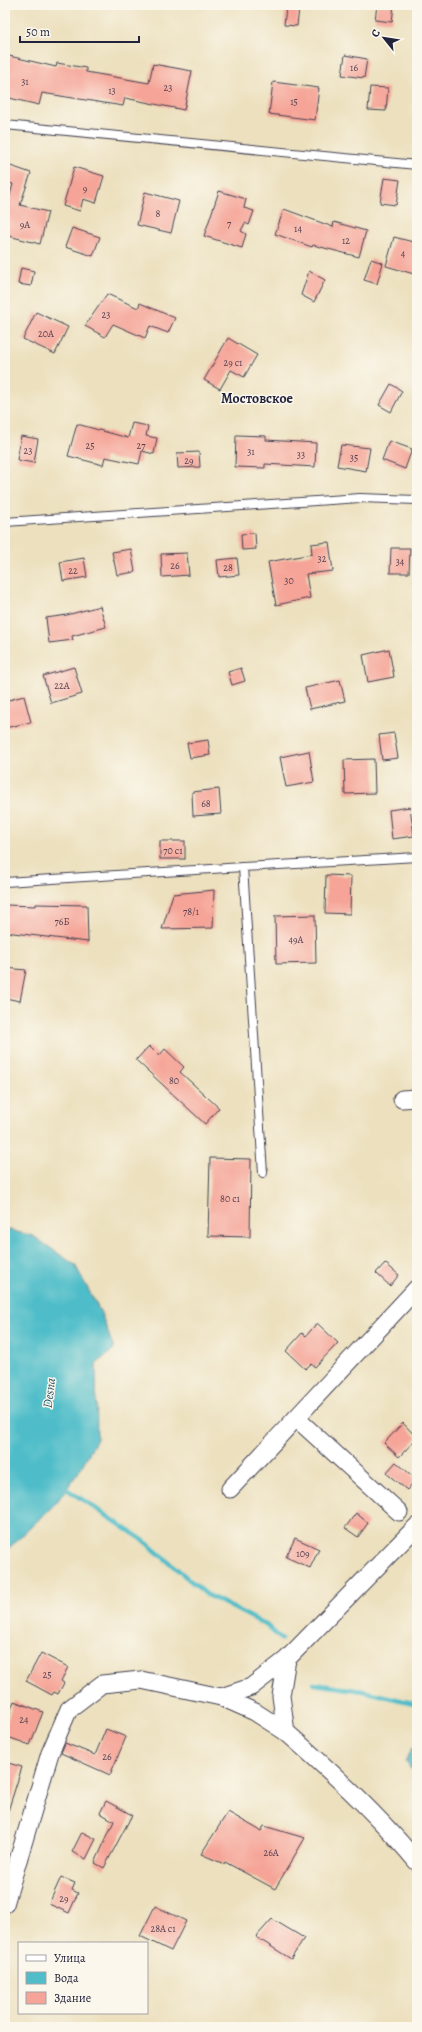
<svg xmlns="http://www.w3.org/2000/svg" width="422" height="2032" font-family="Alegreya,serif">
	<rect width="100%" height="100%" fill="#fbf7ec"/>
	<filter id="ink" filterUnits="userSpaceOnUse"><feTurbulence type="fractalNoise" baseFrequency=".025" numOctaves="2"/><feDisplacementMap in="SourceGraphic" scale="8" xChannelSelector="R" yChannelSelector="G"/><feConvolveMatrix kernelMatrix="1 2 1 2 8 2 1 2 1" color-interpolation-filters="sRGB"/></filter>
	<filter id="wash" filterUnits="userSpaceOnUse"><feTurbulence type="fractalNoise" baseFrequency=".012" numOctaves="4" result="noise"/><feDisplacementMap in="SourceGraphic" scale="16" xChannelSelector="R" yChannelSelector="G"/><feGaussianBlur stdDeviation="0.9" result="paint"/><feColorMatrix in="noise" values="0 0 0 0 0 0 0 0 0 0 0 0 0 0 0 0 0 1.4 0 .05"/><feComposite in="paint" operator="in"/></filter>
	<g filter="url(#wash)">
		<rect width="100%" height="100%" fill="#ece0be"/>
		<g fill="#50bdc9" stroke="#397082">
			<path d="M 5,1229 L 33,1236 L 75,1265 L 101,1313 L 114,1349 L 96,1364 L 97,1439 L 78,1473 L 56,1503 L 5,1552 Z"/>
			<path d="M 413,1747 L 417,1748 L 417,1773 L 410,1768 L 406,1761 Z"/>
		</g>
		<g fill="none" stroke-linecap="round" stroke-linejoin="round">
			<g stroke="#50bdc9" stroke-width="4.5">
				<path d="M 62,1486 L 143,1540 L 206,1594 L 266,1625 L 281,1639"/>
				<path d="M 314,1684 L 363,1691 L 417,1704"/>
			</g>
		</g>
		<g id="blocks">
			<g fill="#f5a497">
				<path d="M 377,5 L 394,5 L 392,22 L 375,20 Z"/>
				<path d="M 286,7 L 299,8 L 297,26 L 284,25 Z"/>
				<path d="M 5,55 L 56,67 L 57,63 L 86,68 L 86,72 L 149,83 L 153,64 L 192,71 L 184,110 L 125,98 L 123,106 L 42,93 L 39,105 L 5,97 Z"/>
				<path d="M 345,55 L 367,59 L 364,78 L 342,75 Z"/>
				<path d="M 273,82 L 319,88 L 315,120 L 269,114 Z"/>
				<path d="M 370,87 L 388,88 L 386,111 L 368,110 Z"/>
				<path d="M 5,164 L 31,173 L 20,205 L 48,212 L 40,244 L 5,235 L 5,214 L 13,184 L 5,182 Z"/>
				<path d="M 74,167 L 104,176 L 96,203 L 83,199 L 80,211 L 63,206 Z"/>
				<path d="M 384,178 L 400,180 L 396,205 L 380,203 Z"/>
				<path d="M 219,191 L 246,199 L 244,208 L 254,211 L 249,225 L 245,223 L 241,231 L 246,234 L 242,248 L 204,236 Z"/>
				<path d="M 145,192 L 179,201 L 171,233 L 137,225 Z"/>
				<path d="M 284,209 L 333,227 L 334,222 L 366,231 L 359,257 L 313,245 L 312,247 L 275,234 Z"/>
				<path d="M 72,228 L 100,237 L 93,256 L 65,247 Z"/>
				<path d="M 394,237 L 417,243 L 417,263 L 414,274 L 386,266 Z"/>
				<path d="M 371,259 L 383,263 L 377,284 L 364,280 Z"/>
				<path d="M 21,268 L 34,271 L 31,286 L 18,284 Z"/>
				<path d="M 309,271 L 325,280 L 314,302 L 301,295 Z"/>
				<path d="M 107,294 L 138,308 L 140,303 L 175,318 L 168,333 L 150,326 L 145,338 L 113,324 L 105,337 L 85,326 Z"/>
				<path d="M 36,312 L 68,327 L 55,354 L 23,339 Z"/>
				<path d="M 228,338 L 257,355 L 244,377 L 231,370 L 220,389 L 204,380 Z"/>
				<path d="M 391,384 L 402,391 L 391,412 L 379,405 Z"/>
				<path d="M 132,423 L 148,426 L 146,436 L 157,438 L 154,454 L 142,451 L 139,464 L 105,457 L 103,465 L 68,456 L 77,424 L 128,438 Z"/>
				<path d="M 236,435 L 266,436 L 266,440 L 316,443 L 315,467 L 265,464 L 265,468 L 235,467 Z"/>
				<path d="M 21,436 L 38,439 L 34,463 L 17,460 Z"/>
				<path d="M 389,441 L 412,449 L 405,469 L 382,460 Z"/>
				<path d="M 341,445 L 370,448 L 366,471 L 337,466 Z"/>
				<path d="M 199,452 L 200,467 L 178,468 L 177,453 Z"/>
				<path d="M 255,533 L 256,549 L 242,550 L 241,534 Z"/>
				<path d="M 329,542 L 333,571 L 306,574 L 310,598 L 276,605 L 268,562 L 312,554 L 311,544 Z"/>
				<path d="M 391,548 L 410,548 L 409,573 L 390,573 Z"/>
				<path d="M 131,549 L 135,572 L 117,575 L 112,552 Z"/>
				<path d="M 187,553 L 189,575 L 162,577 L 161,554 Z"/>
				<path d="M 84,558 L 87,577 L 63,581 L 60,562 Z"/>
				<path d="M 237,558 L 239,575 L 219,577 L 217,560 Z"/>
				<path d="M 100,606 L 106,627 L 72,636 L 73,640 L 49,643 L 46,618 L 67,615 Z"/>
				<path d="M 389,649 L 394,677 L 368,682 L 363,655 Z"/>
				<path d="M 74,667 L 82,694 L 51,703 L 43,676 Z"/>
				<path d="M 241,668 L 245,681 L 232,685 L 228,672 Z"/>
				<path d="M 340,680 L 345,701 L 310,709 L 305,688 Z"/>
				<path d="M 24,696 L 31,722 L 5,728 L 5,701 Z"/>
				<path d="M 394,733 L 398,758 L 382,760 L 379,735 Z"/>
				<path d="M 208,740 L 210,755 L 190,758 L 187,743 Z"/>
				<path d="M 309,751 L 314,782 L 286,787 L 280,757 Z"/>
				<path d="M 374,759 L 375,793 L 345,794 L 344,760 Z"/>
				<path d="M 219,789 L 221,814 L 193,816 L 192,792 Z"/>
				<path d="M 410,807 L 414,836 L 392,839 L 389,810 Z"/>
				<rect x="160" y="841" width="25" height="18"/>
				<path d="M 326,875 L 351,876 L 350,914 L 325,913 Z"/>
				<path d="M 214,890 L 213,928 L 162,929 L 173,894 Z"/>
				<path d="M 36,904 L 87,905 L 88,942 L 5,932 L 5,905 L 36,906 Z"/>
				<path d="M 315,915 L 316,963 L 276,964 L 275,916 Z"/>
				<path d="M 5,968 L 26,970 L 20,1001 L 5,998 Z"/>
				<path d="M 149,1046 L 159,1056 L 165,1049 L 184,1067 L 180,1072 L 219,1108 L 205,1124 L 136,1060 Z"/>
				<path d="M 210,1158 L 251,1159 L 250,1237 L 208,1236 Z"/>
				<path d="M 385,1263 L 399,1275 L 390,1286 L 376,1273 Z"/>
				<path d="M 317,1323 L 338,1343 L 315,1367 L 311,1364 L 305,1369 L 286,1351 L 302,1333 L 306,1336 Z"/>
				<path d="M 403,1423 L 417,1438 L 399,1457 L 384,1443 Z"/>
				<path d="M 396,1462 L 416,1479 L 407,1490 L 386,1473 Z"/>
				<path d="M 356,1513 L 368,1523 L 358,1537 L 345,1528 Z"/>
				<path d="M 295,1538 L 319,1549 L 310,1568 L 286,1557 Z"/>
				<path d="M 41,1653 L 68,1667 L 61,1681 L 64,1683 L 58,1694 L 54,1692 L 52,1695 L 26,1681 Z"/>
				<path d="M 14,1701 L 43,1712 L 30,1745 L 5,1736 L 5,1726 Z"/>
				<path d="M 106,1729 L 126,1737 L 110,1775 L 61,1753 L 65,1743 L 95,1755 Z"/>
				<path d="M 5,1762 L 22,1767 L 8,1811 L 5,1811 Z"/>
				<path d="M 106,1801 L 132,1815 L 104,1868 L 95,1863 L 114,1821 L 100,1813 Z"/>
				<path d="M 228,1812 L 261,1831 L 264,1826 L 305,1838 L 275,1889 L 225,1862 L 224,1864 L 201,1854 Z"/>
				<path d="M 82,1832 L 96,1839 L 86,1859 L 72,1852 Z"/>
				<path d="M 61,1877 L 75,1883 L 72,1890 L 78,1893 L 69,1913 L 49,1904 Z"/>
				<path d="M 155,1906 L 186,1921 L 171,1951 L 140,1936 Z"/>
				<path d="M 272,1919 L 304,1938 L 291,1959 L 256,1937 Z"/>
			</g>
		</g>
	</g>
	<g filter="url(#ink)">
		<use href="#blocks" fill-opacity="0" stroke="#403e4f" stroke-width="1"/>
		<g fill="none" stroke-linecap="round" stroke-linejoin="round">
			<defs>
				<g id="lane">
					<path d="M 5,125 L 417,165"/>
					<path d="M 5,522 L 360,498 L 417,500"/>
					<path d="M 5,882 L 243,867"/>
					<path d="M 263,1173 L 243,867 L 417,857"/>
				</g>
				<g id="street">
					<path d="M 402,1099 L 417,1098"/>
					<path d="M 296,1418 L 399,1512"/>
					<path d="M 230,1489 L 417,1288"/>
					<path d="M 287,1659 L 281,1696 L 286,1732 C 332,1772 378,1815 417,1862"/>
					<path d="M 221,1697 L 251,1687 L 287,1659 L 417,1526"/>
					<path d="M 5,1904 L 50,1753 L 69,1709 L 102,1684 L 141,1680 L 221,1697 L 255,1712 L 286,1732"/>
				</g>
			</defs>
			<use href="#lane" stroke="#403e4f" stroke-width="10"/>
			<use href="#street" stroke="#403e4f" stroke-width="19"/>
			<use href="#lane" stroke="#fff" stroke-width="8"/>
			<use href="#street" stroke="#fff" stroke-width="17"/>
		</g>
	</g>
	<g text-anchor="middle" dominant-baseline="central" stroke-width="3" stroke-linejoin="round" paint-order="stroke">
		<g font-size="10" fill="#574252">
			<text x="354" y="67">16</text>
			<text x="25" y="81">31</text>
			<text x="168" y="87">23</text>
			<text x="112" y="90">13</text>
			<text x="294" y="101">15</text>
			<text x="85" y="188">9</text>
			<text x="158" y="213">8</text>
			<text x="229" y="223">7</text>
			<text x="25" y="224">9А</text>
			<text x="298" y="228">14</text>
			<text x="346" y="240">12</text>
			<text x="403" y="253">4</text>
			<text x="106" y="314">23</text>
			<text x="46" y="333">20А</text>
			<text x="233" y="362">29 с1</text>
			<text x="90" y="445">25</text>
			<text x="141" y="445">27</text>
			<text x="28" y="450">23</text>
			<text x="251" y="451">31</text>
			<text x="301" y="454">33</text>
			<text x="354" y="457">35</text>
			<text x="189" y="460">29</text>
			<text x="322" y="558">32</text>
			<text x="400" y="561">34</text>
			<text x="175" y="565">26</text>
			<text x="228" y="567">28</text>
			<text x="73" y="570">22</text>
			<text x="289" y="580">30</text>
			<text x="62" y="685">22А</text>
			<text x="206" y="803">68</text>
			<text x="173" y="850">70 с1</text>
			<text x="191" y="911">78/1</text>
			<text x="62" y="921">76Б</text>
			<text x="296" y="939">49А</text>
			<text x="174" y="1080">80</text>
			<text x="230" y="1198">80 с1</text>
			<text x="303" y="1553">109</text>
			<text x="47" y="1674">25</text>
			<text x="24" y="1719">24</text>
			<text x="107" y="1756">26</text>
			<text x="271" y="1852">26А</text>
			<text x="64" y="1898">29</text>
			<text x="163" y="1928">28А с1</text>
		</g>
		<g font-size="13" font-style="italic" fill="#32586d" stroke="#fbf7ec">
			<text transform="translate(49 1393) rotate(-83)">Desna</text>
		</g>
		<g font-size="14" font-weight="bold" fill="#22223b" stroke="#fbf7ec">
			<text x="257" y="398">Мостовское</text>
		</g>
	</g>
	<rect width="422" height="2032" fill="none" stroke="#fbf7ec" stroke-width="20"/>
	<rect x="18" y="1942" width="130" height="72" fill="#fbf7ec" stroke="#a4a2a5"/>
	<rect x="26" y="1955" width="20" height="6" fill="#ffffff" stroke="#a4a2a5"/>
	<text x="54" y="1962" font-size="12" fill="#22223b">Улица</text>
	<rect x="26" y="1972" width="20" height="12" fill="#50bdc9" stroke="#a4a2a5"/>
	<text x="54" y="1982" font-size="12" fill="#22223b">Вода</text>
	<rect x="26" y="1992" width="20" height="12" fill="#f5a497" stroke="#a4a2a5"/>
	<text x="54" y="2002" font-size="12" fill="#22223b">Здание</text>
	<g transform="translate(384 38) rotate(300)" stroke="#fbf7ec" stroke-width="3" paint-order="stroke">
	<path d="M0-3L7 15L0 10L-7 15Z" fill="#22223b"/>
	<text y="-6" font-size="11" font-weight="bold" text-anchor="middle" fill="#22223b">С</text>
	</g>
	<path d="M20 36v6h119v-6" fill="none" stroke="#22223b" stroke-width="2"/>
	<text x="26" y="36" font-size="12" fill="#22223b" stroke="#fbf7ec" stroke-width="3" paint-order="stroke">50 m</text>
</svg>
